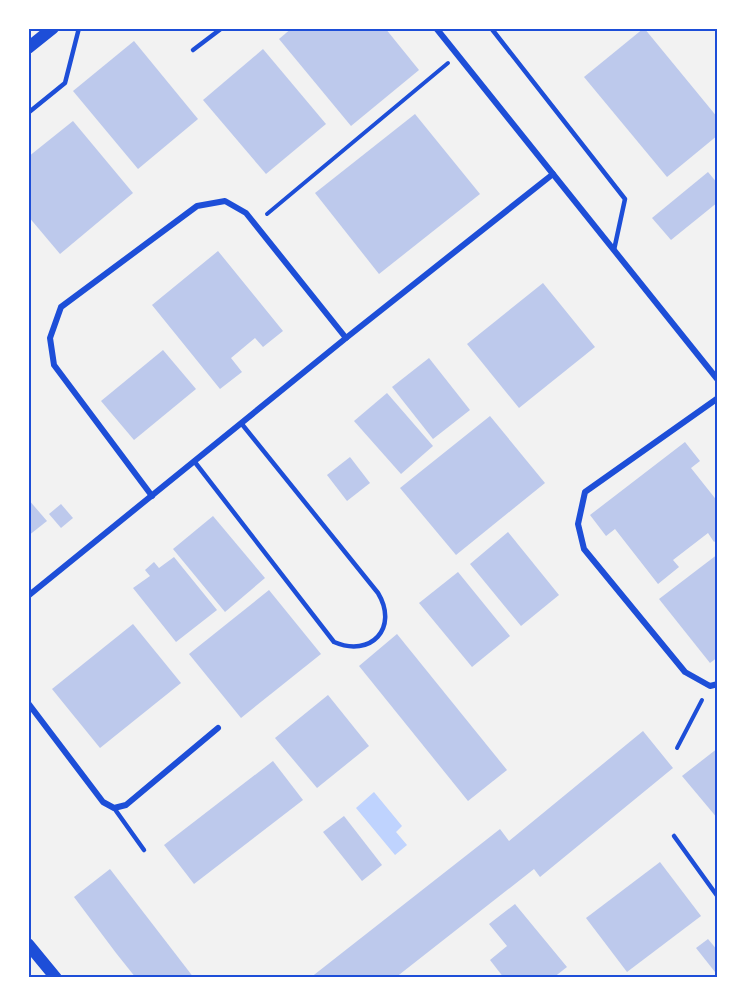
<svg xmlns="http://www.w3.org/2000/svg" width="746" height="1006" font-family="Poppins,sans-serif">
	<rect width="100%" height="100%" fill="#f2f2f2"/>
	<path fill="#bfd3fe" d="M 374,792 L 402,826 L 396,832 L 407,845 L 395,855 L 356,808 Z"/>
	<g fill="#bdc9ec">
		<path d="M 292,28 L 385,28 L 419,70 L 351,126 L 279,39 Z"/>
		<path d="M 644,28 L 718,118 L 718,135 L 667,177 L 584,77 Z"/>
		<path d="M 134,41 L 198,119 L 138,169 L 73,91 Z"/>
		<path d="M 263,49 L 326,124 L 266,174 L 203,100 Z"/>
		<path d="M 415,114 L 480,194 L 379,274 L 315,193 Z"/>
		<path d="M 73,121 L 133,193 L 60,254 L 28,216 L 28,157 Z"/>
		<path d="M 708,172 L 718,184 L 718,202 L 671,240 L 652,218 Z"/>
		<path d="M 218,251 L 283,331 L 263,347 L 255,338 L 231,358 L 242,372 L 220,389 L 152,305 Z"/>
		<path d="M 543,283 L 595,347 L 519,408 L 467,344 Z"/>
		<path d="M 163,350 L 196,389 L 134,440 L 101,401 Z"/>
		<path d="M 429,358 L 470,410 L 433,439 L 392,387 Z"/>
		<path d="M 387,393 L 433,446 L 401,474 L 354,421 Z"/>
		<path d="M 490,416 L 545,483 L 456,555 L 400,488 Z"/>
		<path d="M 685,442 L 700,461 L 691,468 L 718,502 L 718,539 L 714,542 L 708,533 L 673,560 L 679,567 L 658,584 L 615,529 L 606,536 L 590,515 Z"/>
		<path d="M 350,457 L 370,483 L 347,501 L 327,475 Z"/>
		<path d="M 28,499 L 47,521 L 28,536 Z"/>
		<path d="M 61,504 L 73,518 L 61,528 L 49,514 Z"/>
		<path d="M 213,516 L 265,578 L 225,612 L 173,549 Z"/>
		<path d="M 508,532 L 559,595 L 521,626 L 470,564 Z"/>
		<path d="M 718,554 L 718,657 L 710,663 L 659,599 Z"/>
		<path d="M 174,557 L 217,610 L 176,642 L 133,588 L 150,576 L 145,570 L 154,562 L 159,568 Z"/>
		<path d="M 458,572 L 510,636 L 472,667 L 419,603 Z"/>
		<path d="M 269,590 L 321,654 L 241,718 L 189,654 Z"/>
		<path d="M 133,624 L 181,683 L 100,748 L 52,689 Z"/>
		<path d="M 397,634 L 507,770 L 468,801 L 359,666 Z"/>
		<path d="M 328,695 L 369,746 L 317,788 L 275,738 Z"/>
		<path d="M 643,731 L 673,768 L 540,877 L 534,869 L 395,978 L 310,978 L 500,829 L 509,841 Z"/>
		<path d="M 718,748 L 718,819 L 682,776 Z"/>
		<path d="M 273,761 L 303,800 L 194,884 L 164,845 Z"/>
		<path d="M 344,816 L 382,865 L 362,881 L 323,832 Z"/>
		<path d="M 660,862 L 701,916 L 627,972 L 586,918 Z"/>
		<path d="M 110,869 L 174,952 L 194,978 L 136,978 L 116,953 L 74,897 Z"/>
		<path d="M 515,904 L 567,967 L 553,978 L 504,978 L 490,960 L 507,946 L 489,924 Z"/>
		<path d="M 708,939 L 718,951 L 718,970 L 715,972 L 696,948 Z"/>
	</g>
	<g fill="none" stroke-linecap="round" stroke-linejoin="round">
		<g stroke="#1d4ed8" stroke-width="4">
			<path d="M 267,214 L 448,63"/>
			<path d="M 677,748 L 702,700"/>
		</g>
		<g stroke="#1d4ed8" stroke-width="4.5">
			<path d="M 491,28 L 625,199 L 614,250"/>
			<path d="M 193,50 L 222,28"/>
			<path d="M 28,113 L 65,83 L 79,28"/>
			<path d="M 194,461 L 334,642 C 371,658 399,628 378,593 L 241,423"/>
			<path d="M 114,808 L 144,850"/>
			<path d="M 674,836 L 718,897"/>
		</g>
		<g stroke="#1d4ed8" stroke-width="6">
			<path d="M 436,28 L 718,380"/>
			<path d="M 718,398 L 585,492 L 578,524 L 584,549 L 685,672 L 710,686 L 718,684"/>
			<path d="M 152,496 L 54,365 L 50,338 L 61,307 L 197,206 L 225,201 L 246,213 L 346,338"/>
			<path d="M 28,596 L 346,338 L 553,174"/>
			<path d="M 28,703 L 103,802 L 114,808 L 126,805 L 218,728"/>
		</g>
		<g stroke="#1d4ed8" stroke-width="12">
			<path d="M 28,48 L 53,28"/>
			<path d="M 28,944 L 56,978"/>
		</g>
	</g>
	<rect width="746" height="1006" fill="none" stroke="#ffffff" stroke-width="60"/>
	<rect x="30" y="30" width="686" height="946" fill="none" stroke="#1d4ed8" stroke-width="2"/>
</svg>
